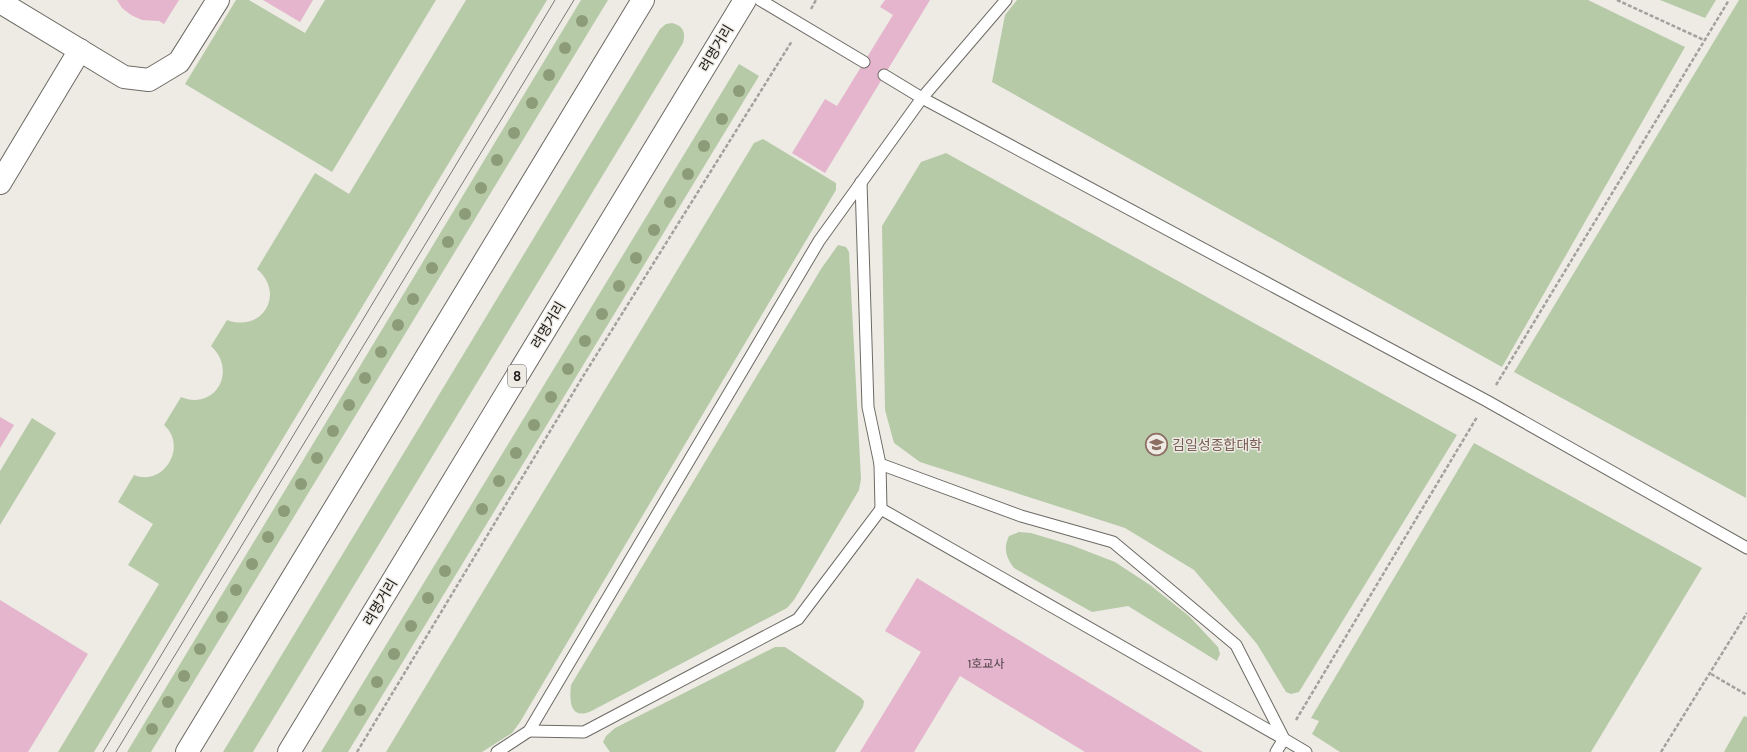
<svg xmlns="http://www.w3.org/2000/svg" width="1747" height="752" font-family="'DM Sans','Noto Sans KR',sans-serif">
	<rect width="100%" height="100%" fill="#eeebe5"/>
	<g fill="#b6caa8">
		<path d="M 236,0 L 249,0 L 305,33 L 325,0 L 436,0 L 332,172 L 185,84 Z"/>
		<path d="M 466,0 L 547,0 L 94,752 L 58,752 L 159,584 L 128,565 L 153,524 L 118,502 L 134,475 C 164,487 188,446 164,425 L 181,397 C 215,411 238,371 211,346 L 227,320 C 262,333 286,294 257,269 L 315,173 L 349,194 Z"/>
		<path d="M 581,0 L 608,0 L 151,752 L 127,752 Z"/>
		<path d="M 1017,0 L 1588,0 L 1685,47 L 1502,367 L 992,82 L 1005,15 Z"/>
		<path d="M 1660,0 L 1716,0 L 1705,18 Z"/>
		<path d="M 1739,0 L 1747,0 L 1746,498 L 1514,372 Z"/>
		<path d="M 672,23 C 683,26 686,32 683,43 L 253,752 L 223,752 L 660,29 L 666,24 Z"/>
		<path d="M 739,64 L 759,76 L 348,752 L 321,752 Z"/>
		<path d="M 763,139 L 836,183 L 836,190 L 520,722 L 512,733 L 482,752 L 386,752 L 754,143 Z"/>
		<path d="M 946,153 L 1457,435 L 1299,692 L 1291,694 L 1286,692 L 1257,644 L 1194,570 L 1125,528 L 920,462 L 894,443 L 885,410 L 882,226 L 921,162 Z"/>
		<path d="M 838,245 L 846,247 L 849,252 L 861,479 L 859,490 L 794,600 L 787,608 L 601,706 C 596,708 591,712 586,713 C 568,717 570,696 571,685 L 821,269 Z"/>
		<path d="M 32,418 L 56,433 L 0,525 L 0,471 Z"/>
		<path d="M 1474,443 L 1702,568 L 1591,752 L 1340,752 L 1312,734 L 1319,721 L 1311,718 Z"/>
		<path d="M 1019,532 L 1031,533 L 1071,545 L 1115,562 L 1150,585 L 1189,616 L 1218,647 L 1220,654 L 1217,661 L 1128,606 L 1092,612 L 1014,568 C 1006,557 1003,549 1009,536 Z"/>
		<path d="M 775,647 L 785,647 L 860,697 L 864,701 L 863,707 L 835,752 L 610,752 L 603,742 L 606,736 L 615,728 Z"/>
		<path d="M 1744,716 L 1747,717 L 1747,752 L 1724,752 Z"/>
	</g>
	<g fill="#e4b5cc">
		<path d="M 117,0 L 179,0 L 164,24 L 159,21 L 142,20 L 131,15 L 122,8 Z"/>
		<path d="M 263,0 L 313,0 L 300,22 Z"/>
		<path d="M 885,0 L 930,0 L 825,173 L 792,153 L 825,99 L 837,106 L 893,15 L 880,7 Z"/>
		<path d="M 0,417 L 14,425 L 0,448 Z"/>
		<path d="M 917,578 L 1203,752 L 1085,752 L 960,676 L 914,752 L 860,752 L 921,652 L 885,631 Z"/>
		<path d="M 0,600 L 88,654 L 28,752 L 0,752 Z"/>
	</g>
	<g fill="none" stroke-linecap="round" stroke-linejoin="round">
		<defs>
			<g id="service">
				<path d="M 760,0 L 864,62"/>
				<path d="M 884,75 L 922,98 L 1487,401 L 1747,548"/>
				<path d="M 861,182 L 868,407 L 880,464 L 1021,516 L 1113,542 L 1236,645 L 1284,739 L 1306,752"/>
				<path d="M 880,464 L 881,509"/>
				<path d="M 529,731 L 584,732 L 798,619 L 881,509 L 1284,739 L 1276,752"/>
				<path d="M 497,752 L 529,731 L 819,241 L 922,98 L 1006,0"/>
			</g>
			<g id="minor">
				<path d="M 0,2 L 124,77 L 149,80 L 179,62 L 218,0"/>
				<path d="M 0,183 L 80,50"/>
			</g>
			<g id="trunk">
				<path d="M 187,752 L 643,0"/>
				<path d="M 289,752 L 745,0"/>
			</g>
		</defs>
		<use href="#service" stroke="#6d6b65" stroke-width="13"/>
		<use href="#minor" stroke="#6d6b65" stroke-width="24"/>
		<use href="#trunk" stroke="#6d6b65" stroke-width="24"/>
		<g stroke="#a3a19c" stroke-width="2.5" stroke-dasharray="4 2" stroke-linecap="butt">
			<path d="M 1617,0 L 1704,40"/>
			<path d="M 811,9 L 816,0"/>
			<path d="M 1496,385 L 1729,0"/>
			<path d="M 1711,674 L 1747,695"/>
			<path d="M 1296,720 L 1477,417"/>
			<path d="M 357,752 L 582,378 L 792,41"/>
			<path d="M 1661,752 L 1747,613"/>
		</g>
		<use href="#service" stroke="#fff" stroke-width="11"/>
		<use href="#minor" stroke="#fff" stroke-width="22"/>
		<use href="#trunk" stroke="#fff" stroke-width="22"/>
		<g stroke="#7a7874" stroke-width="1">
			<path d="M 103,752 L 555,0"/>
			<path d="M 116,752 L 574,0"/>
		</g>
	</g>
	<g fill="#8c9b78">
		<circle cx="582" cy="21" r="6"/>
		<circle cx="565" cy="48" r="6"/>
		<circle cx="549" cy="75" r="6"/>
		<circle cx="739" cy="91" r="6"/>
		<circle cx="532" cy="103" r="6"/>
		<circle cx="722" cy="119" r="6"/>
		<circle cx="514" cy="133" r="6"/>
		<circle cx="704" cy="146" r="6"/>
		<circle cx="497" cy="160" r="6"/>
		<circle cx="688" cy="174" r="6"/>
		<circle cx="481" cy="188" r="6"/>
		<circle cx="670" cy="202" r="6"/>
		<circle cx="465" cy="214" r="6"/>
		<circle cx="654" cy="230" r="6"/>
		<circle cx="448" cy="242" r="6"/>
		<circle cx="636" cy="258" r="6"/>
		<circle cx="432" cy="268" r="6"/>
		<circle cx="619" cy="286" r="6"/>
		<circle cx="413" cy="299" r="6"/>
		<circle cx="602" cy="314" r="6"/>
		<circle cx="398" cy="325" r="6"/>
		<circle cx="585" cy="341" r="6"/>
		<circle cx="381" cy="352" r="6"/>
		<circle cx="568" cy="369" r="6"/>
		<circle cx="365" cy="378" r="6"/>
		<circle cx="551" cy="397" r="6"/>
		<circle cx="349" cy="405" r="6"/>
		<circle cx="534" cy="425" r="6"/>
		<circle cx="333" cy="431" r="6"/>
		<circle cx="516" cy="453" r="6"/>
		<circle cx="317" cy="458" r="6"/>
		<circle cx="499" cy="481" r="6"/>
		<circle cx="301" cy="484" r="6"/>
		<circle cx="482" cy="509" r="6"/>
		<circle cx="284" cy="511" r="6"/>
		<circle cx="268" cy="537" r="6"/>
		<circle cx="252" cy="564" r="6"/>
		<circle cx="445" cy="571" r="6"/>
		<circle cx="236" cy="590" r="6"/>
		<circle cx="428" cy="598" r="6"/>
		<circle cx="222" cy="617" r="6"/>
		<circle cx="411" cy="626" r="6"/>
		<circle cx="200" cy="649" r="6"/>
		<circle cx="394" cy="654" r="6"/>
		<circle cx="184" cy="676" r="6"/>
		<circle cx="377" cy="682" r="6"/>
		<circle cx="168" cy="702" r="6"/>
		<circle cx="360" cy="710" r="6"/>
		<circle cx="152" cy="729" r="6"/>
	</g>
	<defs>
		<symbol id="university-ring" viewBox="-11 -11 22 22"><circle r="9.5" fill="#eeebe5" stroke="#8d6e63" stroke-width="1.5"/><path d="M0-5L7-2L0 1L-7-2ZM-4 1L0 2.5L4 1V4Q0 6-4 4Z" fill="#8d6e63"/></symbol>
	</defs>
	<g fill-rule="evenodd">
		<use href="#university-ring" x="1144" y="432" width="25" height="25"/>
	</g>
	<g text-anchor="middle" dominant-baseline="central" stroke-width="3" stroke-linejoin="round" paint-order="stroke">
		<g font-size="12" fill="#4d4145">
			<text x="986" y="664">1호교사</text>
		</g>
		<rect fill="#eeebe5" stroke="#5a5956" stroke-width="1" x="508" y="365" width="18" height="22" rx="3"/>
		<g font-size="13" font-weight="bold" fill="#1b1a18">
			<text x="517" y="376">8</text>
		</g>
		<g font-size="14" fill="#1b1a18" stroke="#eeebe5">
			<text transform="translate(716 48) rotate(-59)">려명거리</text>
			<text transform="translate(548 325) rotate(-59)">려명거리</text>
			<text transform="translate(380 602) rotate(-59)">려명거리</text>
		</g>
		<g font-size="14" fill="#785e54" stroke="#eeebe5" text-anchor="start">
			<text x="1172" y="445">김일성종합대학</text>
		</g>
	</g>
</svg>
